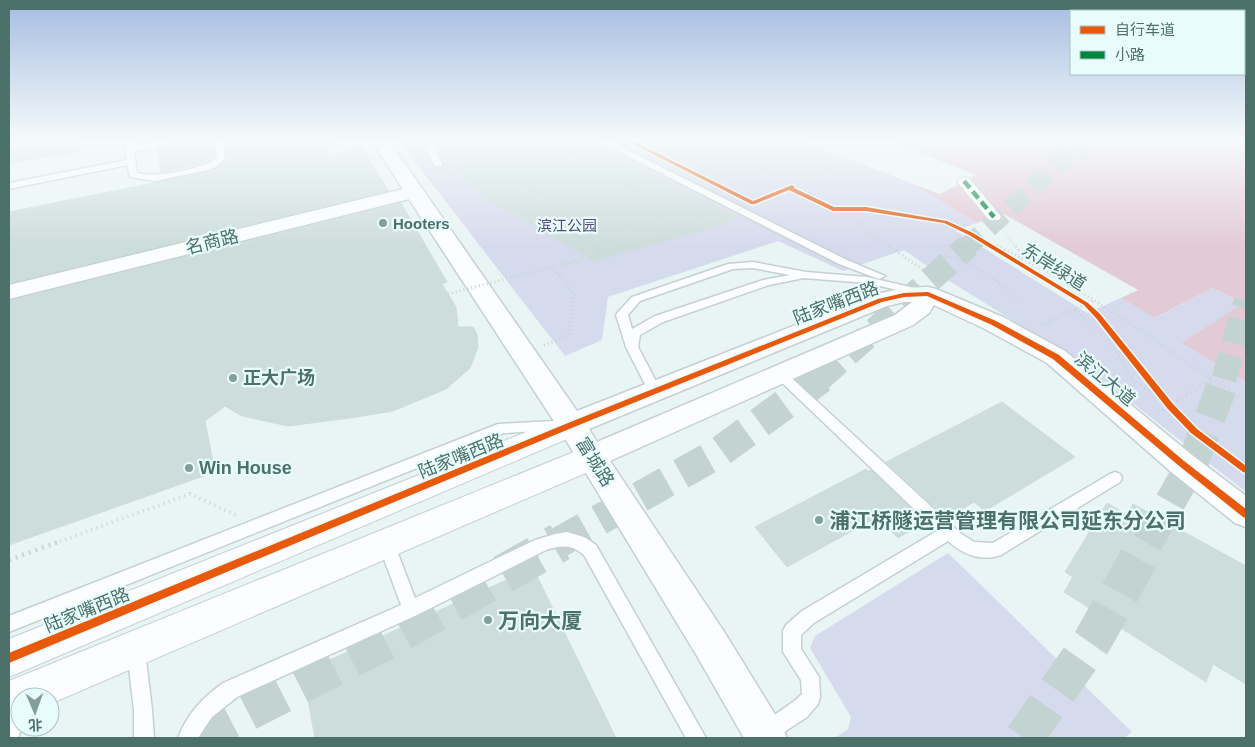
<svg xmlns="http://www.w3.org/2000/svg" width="1255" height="747" font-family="Helvetica,'Noto Sans SC',sans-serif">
	<rect width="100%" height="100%" fill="#e9f4f5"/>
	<g fill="#d6daed">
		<path d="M 399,141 L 802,141 L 911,183 L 976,223 L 956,231 L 1087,313 L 1121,298 L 1156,318 L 1212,288 L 1245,304 L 1181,343 L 1246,382 L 1246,492 L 1084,365 L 943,277 L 904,250 L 843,271 L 778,241 L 608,297 L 602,340 L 565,356 Z"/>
		<path d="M 948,553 L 1132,732 L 1124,738 L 835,738 L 848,729 L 851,717 L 810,648 L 815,636 Z"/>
	</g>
	<path fill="#e3cbd6" d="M 891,141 L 1246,141 L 1246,382 L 1181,343 L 1244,303 L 1212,288 L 1155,318 L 1121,298 L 1138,290 L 1004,214 L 976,223 L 911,183 L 940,194 L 976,175 Z"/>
	<g fill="#cddddc" stroke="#ccdddc">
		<path d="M 9,141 L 78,141 L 79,152 L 9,163 Z"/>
		<path d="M 179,141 L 212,141 L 215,157 L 209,161 L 193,166 L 161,172 L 157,148 Z"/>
		<path d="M 224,141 L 333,141 L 324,156 L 363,148 L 388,191 L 9,283 L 9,212 L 209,172 L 217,168 L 226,160 Z"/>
		<path d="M 452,141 L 583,141 L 737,217 L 716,227 L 594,261 L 485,198 L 460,171 Z"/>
		<path d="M 401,203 L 447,282 L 442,284 L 456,307 L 458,327 L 473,327 L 477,334 L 478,347 L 470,368 L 446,389 L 393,411 L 350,418 L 288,426 L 242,416 L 225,406 L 205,421 L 215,472 L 9,545 L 9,301 Z"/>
		<path d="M 1002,402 L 1075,457 L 985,511 L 974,502 L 954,514 L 949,509 L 941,513 L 886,462 Z"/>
		<path d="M 866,469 L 868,471 L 871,470 L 925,522 L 898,538 L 877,517 L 787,567 L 755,527 Z"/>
		<path d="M 1107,503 L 1127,515 L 1133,504 L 1246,566 L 1246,684 L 1213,664 L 1206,682 L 1064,592 L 1073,577 L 1065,572 Z"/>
		<path d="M 533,568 L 616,738 L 315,738 L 303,672 Z"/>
	</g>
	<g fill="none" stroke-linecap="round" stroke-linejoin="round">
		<path stroke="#c2d3d2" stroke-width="20" stroke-dasharray="20 10" stroke-linecap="butt" d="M 966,248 L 1084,141"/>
		<g stroke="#c2d3d2" stroke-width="25" stroke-dasharray="25 12" stroke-linecap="butt">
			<path d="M 820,379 L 968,246"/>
			<path d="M 1224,379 L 1246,301"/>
		</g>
		<g stroke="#c2d3d2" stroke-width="31" stroke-dasharray="31 16" stroke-linecap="butt">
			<path d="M 558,543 L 718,453 L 821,378"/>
			<path d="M 1147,543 L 1194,460 L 1225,378"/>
		</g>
		<g stroke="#c2d3d2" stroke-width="39" stroke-dasharray="39 19" stroke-linecap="butt">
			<path d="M 196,738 L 390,638 L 560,542"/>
			<path d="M 1024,738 L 1093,640 L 1148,542"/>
		</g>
		<defs>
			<g id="service">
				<path d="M 124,141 L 132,141 L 133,147 L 160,141 L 177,141 L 134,152 L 137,173 C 157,178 191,170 210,163 L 217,158 L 214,141 L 222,141 L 225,159 L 216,167 L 208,170 L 155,181 L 130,177 L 127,165 L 9,189 L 9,183 L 127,160 Z"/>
				<path d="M 429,141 L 437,141 L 435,150 L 442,165 L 441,167 L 434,165 L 427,150 Z"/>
				<path d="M 598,141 L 609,141 L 847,260 L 885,276 L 880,279 L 876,278 L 839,264 Z"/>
				<path d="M 753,262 L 806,272 L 867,277 L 923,290 L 924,292 L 919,295 L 867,283 L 804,278 L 769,285 L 663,322 L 640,335 L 638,347 L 661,391 L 660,394 L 650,394 L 626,347 L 616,315 L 618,312 L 632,297 L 728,264 ZM 753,268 L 790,275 L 763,280 L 655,316 L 632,329 L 628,315 L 640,301 L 733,269 Z"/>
				<path d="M 780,370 L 784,371 L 960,533 L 974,542 L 993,543 L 1110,474 L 1115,472 L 1120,474 L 1122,478 L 1120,482 L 1001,555 C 981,562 962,554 948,541 L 814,623 L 801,635 L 801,649 L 819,677 L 820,697 L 818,704 L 807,717 L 775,738 L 760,738 L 757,732 C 763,719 790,707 802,694 L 801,680 L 783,652 L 783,631 L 786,625 L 802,611 L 937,531 L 776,377 L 774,374 Z"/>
				<path d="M 554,421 L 559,422 L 561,426 L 559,430 L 504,433 L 9,632 L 9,616 L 498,424 Z"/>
				<path d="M 567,532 L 584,537 L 596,545 L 706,738 L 686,738 L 584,555 C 572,544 561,545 546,550 L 417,615 L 237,697 L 212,717 L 198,738 L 178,738 C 187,714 202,698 223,683 L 401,605 L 378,543 L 380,538 L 386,536 L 392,538 L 415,598 L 535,540 L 555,534 Z"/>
				<path d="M 136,642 L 142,645 L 145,651 L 152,710 L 154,738 L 134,738 L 134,710 L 127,651 L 130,645 Z"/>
				<path d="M 20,694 L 27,697 L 20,697 L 20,727 L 22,727 L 18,738 L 9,738 L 9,709 L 13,696 Z"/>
			</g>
			<path id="pedestrian" d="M 964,177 L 969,178 L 999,214 L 1001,217 L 999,220 L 989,220 L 959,184 L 957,181 Z"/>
			<path id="minor" d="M 372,141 L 389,141 L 577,411 L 872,295 L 904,288 L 928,287 L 936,289 L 1003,317 L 1065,351 L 1192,455 L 1246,496 L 1246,527 L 1235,523 L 1170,471 L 1047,363 L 985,329 L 934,305 L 929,313 L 913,325 L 610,461 L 723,630 L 781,724 L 787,738 L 744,738 L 697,656 L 561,432 L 409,199 L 9,299 L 9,285 L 403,189 ZM 904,302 L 912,302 L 895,315 L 597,442 L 589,429 L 887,306 Z"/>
			<g id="tertiary">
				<path d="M 571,414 L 581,417 L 586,425 L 581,433 L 9,677 L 9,639 Z"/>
				<path d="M 591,445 L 602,448 L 606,457 L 602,466 L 50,704 L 50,697 L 20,697 L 20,717 L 9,721 L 9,681 Z"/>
			</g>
		</defs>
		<use href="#service" stroke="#c5d1d1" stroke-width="3"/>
		<use href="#pedestrian" stroke="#c5d1d1" stroke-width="2"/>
		<use href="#minor" stroke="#c5d1d1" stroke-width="3"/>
		<use href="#tertiary" stroke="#c5d1d1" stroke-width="2"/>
		<g stroke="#cad5d4" stroke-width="2.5" stroke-dasharray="0.5 2.5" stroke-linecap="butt">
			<path d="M 495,141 L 474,152 L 482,167 L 498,169 L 538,191 L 560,211 L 587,228"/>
			<path d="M 549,141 L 671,211"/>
			<path d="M 792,186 L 855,155 L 816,141"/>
			<path d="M 792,187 L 836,208 L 900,213 L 931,219 L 960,229 L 999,248"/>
			<path d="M 885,212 L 856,223 L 891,248"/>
			<path d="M 1002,228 L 1016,248"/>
			<path d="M 597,248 L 587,228 C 601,227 616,228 630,225 C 667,218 675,204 713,223 L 723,219"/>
			<path d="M 624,248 L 713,224"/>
			<path d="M 952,248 L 959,239 L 969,235"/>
		</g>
		<g stroke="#cad5d4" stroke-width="3" stroke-dasharray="1 3" stroke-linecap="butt">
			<path d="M 889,246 L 929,274"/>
			<path d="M 997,246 C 1073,282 1142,332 1212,379"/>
			<path d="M 1016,246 L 1025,259"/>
			<path d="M 600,254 L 629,246"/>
			<path d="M 946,257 C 977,264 999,281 1022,303"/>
			<path d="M 929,276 L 953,246"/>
			<path d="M 1075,309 C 1082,319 1093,324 1101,333 C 1114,346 1123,364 1133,379"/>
			<path d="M 1041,325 L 1094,300"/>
			<path d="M 544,345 L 569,336 L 574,294 L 552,267 L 600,254 L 596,246"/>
		</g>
		<g stroke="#cad5d4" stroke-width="4" stroke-dasharray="1 4.5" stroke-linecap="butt">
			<path d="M 1132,378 L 1135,382 L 1170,406"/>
			<path d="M 1210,378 L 1246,402"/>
			<path d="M 1158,413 L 1212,379"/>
			<path d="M 55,543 L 190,494 L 236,515"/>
		</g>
		<path stroke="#cad5d4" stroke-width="4.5" stroke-dasharray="2 5" stroke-linecap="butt" d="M 9,560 L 58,542"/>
		<use href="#service" fill="#fcfdfe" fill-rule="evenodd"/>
		<use href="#pedestrian" fill="#fcfdfe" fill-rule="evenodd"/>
		<use href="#minor" fill="#fcfdfe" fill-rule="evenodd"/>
		<use href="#tertiary" fill="#fcfdfe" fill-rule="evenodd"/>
		<g stroke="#cad5d4" stroke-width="2.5" stroke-dasharray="0.5 2.5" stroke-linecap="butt">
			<path d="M 630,187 L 678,166"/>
			<path d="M 730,215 L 753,203"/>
		</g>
		<path stroke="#cad5d4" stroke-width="3" stroke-dasharray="1 3" stroke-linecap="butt" d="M 448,294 L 552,267"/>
		<path stroke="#00873e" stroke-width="4.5" stroke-dasharray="9 4.5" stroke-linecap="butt" d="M 964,181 L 994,217"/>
		<defs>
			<g id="cycleway">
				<path d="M 627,141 L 633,141 L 753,201 L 792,185 L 795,187 L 794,188 L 834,207 L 866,207 L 947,221 L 973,233 L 1088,303 L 1100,314 L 1173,404 L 1197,429 L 1246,466 L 1246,473 L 1243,472 L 1191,433 L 1167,408 L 1096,318 L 1084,305 L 969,235 L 944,223 L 866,211 L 833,211 L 789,190 L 755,204 L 751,204 Z"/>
				<path d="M 928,292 L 996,321 L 1059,355 L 1184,461 L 1246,509 L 1246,518 L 1243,517 L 1178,465 L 1053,359 L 992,325 L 927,296 L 904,297 L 882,302 L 574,427 L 9,663 L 9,653 L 568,423 L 878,299 L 904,293 Z"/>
			</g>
		</defs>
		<use href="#cycleway" stroke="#e9fcfd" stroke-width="3"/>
		<use href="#cycleway" fill="#e8590c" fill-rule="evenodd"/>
	</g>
	<linearGradient id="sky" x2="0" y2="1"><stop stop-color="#a6bde1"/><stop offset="0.57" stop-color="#f5fafa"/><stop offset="1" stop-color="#f5fafa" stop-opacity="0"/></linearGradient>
	<rect width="1255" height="246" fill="url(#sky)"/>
	<g fill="#839e9b" stroke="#e9fcfd" stroke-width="2">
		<circle cx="383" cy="223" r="5"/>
		<circle cx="233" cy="378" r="5"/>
		<circle cx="189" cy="468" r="5"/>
		<circle cx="819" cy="520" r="5"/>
		<circle cx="488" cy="620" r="5"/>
	</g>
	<g text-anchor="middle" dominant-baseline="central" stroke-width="4.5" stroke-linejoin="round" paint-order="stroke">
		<g font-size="15" font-weight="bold" fill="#4c706a" stroke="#e9fcfd" text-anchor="start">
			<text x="393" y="223">Hooters</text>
		</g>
		<g font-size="15" fill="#554b80" stroke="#e9fcfd">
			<text x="567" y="225">滨江公园</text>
		</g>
		<g font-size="18" fill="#4c706a" stroke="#e9fcfd">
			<text transform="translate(212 242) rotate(-14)">名商路</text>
			<text transform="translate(1054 267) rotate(32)">东岸绿道</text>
			<text transform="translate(836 303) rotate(-21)">陆家嘴西路</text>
			<text transform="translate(1105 379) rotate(40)">滨江大道</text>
			<text transform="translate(461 456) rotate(-22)">陆家嘴西路</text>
			<text transform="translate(595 462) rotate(58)">富城路</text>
			<text transform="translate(87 610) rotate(-22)">陆家嘴西路</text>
		</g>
		<g font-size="18" font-weight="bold" fill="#4c706a" stroke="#e9fcfd" text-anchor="start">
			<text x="243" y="378">正大广场</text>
			<text x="199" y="468">Win House</text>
		</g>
		<g font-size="21" font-weight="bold" fill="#4c706a" stroke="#e9fcfd" text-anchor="start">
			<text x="829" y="520">浦江桥隧运营管理有限公司延东分公司</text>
			<text x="498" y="620">万向大厦</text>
		</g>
	</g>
	<rect width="1255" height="747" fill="none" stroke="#4c706a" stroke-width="20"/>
	<rect x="1070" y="10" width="175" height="65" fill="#e9fcfd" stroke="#aac4c2"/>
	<rect x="1080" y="26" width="25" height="8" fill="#e8590c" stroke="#aac4c2"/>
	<text x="1115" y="35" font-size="15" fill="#4c706a">自行车道</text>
	<rect x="1080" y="51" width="25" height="8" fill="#00873e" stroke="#aac4c2"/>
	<text x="1115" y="60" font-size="15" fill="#4c706a">小路</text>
	<g transform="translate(35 712) rotate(178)"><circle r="24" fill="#e9fcfd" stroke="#aac4c2"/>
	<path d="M0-4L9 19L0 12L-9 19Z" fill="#839e9b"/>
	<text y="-8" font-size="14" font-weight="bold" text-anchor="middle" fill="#4c706a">北</text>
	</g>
</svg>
